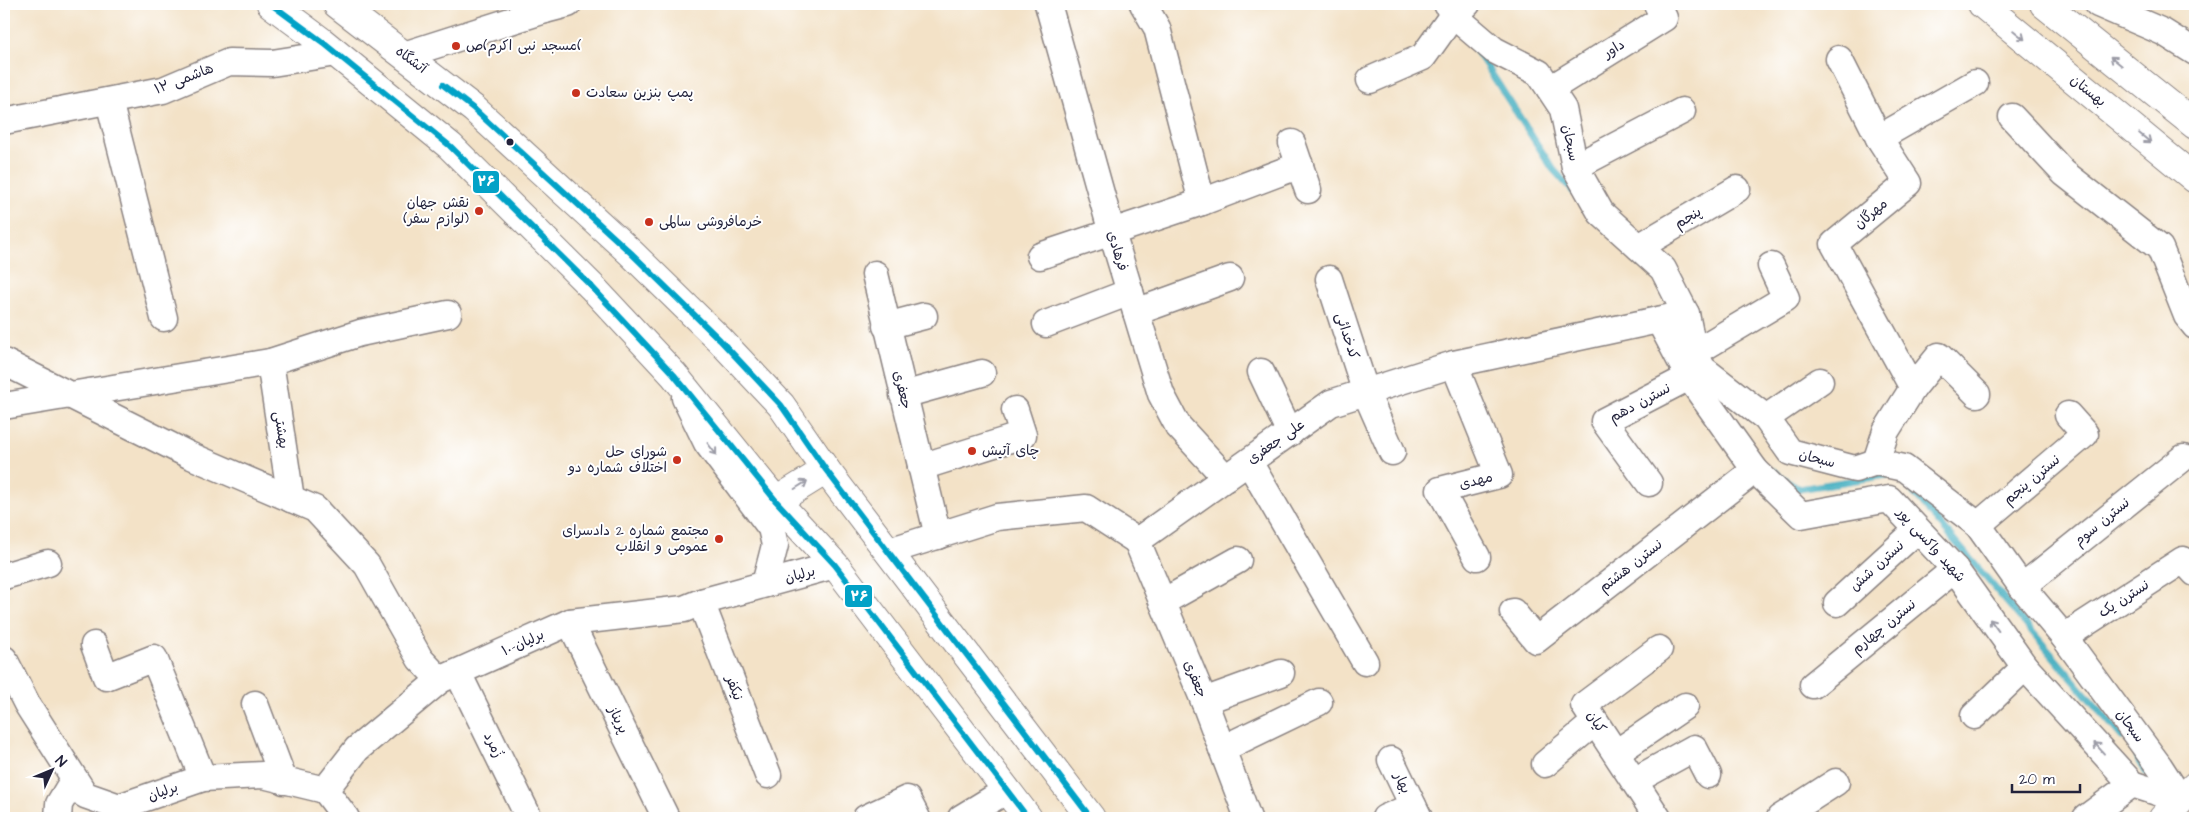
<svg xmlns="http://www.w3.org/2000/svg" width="2199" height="822" font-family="'Architects Daughter','Playpen Sans Arabic',sans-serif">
	<rect width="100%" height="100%" fill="#fff"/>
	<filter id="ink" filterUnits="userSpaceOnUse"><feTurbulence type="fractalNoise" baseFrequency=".02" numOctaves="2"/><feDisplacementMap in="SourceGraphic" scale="10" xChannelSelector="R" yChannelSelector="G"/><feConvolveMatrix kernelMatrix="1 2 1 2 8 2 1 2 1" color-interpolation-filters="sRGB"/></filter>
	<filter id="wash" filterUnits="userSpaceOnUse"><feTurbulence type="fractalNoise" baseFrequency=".0096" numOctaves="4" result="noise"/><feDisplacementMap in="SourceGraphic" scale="20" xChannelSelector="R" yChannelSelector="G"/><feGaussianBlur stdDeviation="1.12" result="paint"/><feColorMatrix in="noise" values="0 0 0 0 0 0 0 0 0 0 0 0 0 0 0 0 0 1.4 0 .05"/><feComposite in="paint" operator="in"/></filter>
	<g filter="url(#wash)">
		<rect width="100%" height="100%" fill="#f3e2c7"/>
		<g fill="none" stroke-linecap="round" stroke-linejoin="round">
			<g stroke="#3eabbd" stroke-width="7">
				<path d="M 1475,48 L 1553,169 L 1580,199"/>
				<path d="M 1774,472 L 1799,489 L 1887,475"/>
				<path d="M 1907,485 L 2122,737"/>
				<path d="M 2138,758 L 2146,772"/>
			</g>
		</g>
	</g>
	<g filter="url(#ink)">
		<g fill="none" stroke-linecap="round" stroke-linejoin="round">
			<defs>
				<g id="minor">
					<path d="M 1048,4 L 1112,233 L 1161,394 L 1178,426 L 1226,478"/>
					<path d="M 1447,4 L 1453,15 L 1494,50 L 1539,73 L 1563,109 L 1575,167 L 1601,213 L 1663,269 L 1686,314 L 1694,353 L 1703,369 L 1766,418 L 1790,452 L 1855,469 L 1876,462 L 1904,468 L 1978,525 L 2022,587 L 2064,637 L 2159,766 L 2181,800"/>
					<path d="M 2098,4 L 2163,32 L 2195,52"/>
					<path d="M 545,10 L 568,4"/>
					<path d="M 404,55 L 545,10 L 544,4"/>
					<path d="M 1839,59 L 1879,138"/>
					<path d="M 1370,80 L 1423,57 L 1453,15 L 1467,4"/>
					<path d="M 1550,89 L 1664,18 L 1657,4"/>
					<path d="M 109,101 L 164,318"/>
					<path d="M 2012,117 L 2064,173 L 2160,248 L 2187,316 L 2195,326"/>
					<path d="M 4,121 L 163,90 L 229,62 L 272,63 L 336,53"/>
					<path d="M 1292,143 L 1308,190"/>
					<path d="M 1575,167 L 1682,111"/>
					<path d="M 1202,202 L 1300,165"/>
					<path d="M 1639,247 L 1737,189"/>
					<path d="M 1040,256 L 1202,202 L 1157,28 L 1143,4"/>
					<path d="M 875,274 L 938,536"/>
					<path d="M 1329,279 L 1366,393 L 1392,452"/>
					<path d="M 1136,312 L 1230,278"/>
					<path d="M 1659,320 L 1689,377 L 1755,470 L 1801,515 L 1889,499 L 1955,569 L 2025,667 L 2132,784 L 2181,800"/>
					<path d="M 1046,324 L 1130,292"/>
					<path d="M 886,326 L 924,316"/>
					<path d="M 1694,353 L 1786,298 L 1771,266"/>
					<path d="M 4,362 L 189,455 L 315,509 L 367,565 L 420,659 L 440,680"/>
					<path d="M 270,362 L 291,499"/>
					<path d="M 1454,364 L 1499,475 L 1440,490 L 1477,557"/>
					<path d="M 1261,372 L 1290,433"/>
					<path d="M 1913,388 L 1834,244 L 1908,183 L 1879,138 L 1975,83"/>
					<path d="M 903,395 L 982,373"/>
					<path d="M 685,398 L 707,443 L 771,528 L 775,545 L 765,584"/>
					<path d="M 4,406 L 270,362 L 360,333 L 448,314"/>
					<path d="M 1766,418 L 1820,381"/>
					<path d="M 1249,462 L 1365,662"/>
					<path d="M 1876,462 L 1886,431 L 1913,388 L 1939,356 L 1977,394"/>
					<path d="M 921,467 L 1023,435 L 1015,410"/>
					<path d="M 1649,483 L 1604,421 L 1689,377"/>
					<path d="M 1978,525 L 2085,434 L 2068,415"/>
					<path d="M 1137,541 L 1204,701 L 1248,818"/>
					<path d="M 889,551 L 997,517 L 1086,508 L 1137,541 L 1331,403 L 1454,364 L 1686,314"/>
					<path d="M 4,576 L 48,563"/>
					<path d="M 2022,587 L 2183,458"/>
					<path d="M 701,602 L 768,775"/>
					<path d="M 1163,602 L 1238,560"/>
					<path d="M 1837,603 L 1917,530"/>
					<path d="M 1513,612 L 1536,640 L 1755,470"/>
					<path d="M 570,622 L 666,818"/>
					<path d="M 2064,637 L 2183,560 L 2195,573"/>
					<path d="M 94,645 L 106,677 L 154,658 L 203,778"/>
					<path d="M 4,659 L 27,704 L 85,795 L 119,807 L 203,778 L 263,775 L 325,790"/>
					<path d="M 458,673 L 529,818"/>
					<path d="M 1813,685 L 1955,569"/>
					<path d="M 1204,701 L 1281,673"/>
					<path d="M 255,704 L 284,781"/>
					<path d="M 1974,716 L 2025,667"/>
					<path d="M 1222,749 L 1319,702"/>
					<path d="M 1616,753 L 1685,706"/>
					<path d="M 1391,760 L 1419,818"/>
					<path d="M 1545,764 L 1595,722"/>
					<path d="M 1634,781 L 1694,748 L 1708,775"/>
					<path d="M 325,790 L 357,749 L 440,680 L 570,622 L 684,609 L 701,602 L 835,565"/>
					<path d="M 325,790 L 346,818"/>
					<path d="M 58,818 L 59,804 L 74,779"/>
					<path d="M 866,818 L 907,799 L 917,818"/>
					<path d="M 961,818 L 1007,790"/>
					<path d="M 1385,818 L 1413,806"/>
					<path d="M 1658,818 L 1584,705 L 1659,649"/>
					<path d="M 1780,818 L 1836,782"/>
					<path d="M 2086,818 L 2132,784"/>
				</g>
				<g id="major">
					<path d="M 271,4 L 321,41 L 450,146 L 592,287 L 674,375 L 776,501 L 835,565 L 1028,818"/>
					<path d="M 337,4 L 474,109 L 631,253 L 720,340 L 781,405 L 826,470 L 1091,818"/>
					<path d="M 1982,4 L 2195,179"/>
					<path d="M 2044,4 L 2195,125"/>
					<path d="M 776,501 L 826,470"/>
					<path d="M 2163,818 L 2195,786"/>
				</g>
			</defs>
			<use href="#minor" stroke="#8a8281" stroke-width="29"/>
			<use href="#major" stroke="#8a8281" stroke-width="30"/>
			<use href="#minor" stroke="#fff" stroke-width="26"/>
			<use href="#major" stroke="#fff" stroke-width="28"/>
			<defs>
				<g id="bus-1">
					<path d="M 271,4 L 321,41 L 450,146 L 592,287 L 674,375 L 776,501 L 835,565 L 1028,818"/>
					<path d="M 443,85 L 474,109 L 631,253 L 720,340 L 781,405 L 826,470 L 1091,818"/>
				</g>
			</defs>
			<use href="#bus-1" stroke="#fff" stroke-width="10"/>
			<use href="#bus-1" stroke="#02a2c7" stroke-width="6"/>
		</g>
		<defs><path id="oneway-shaft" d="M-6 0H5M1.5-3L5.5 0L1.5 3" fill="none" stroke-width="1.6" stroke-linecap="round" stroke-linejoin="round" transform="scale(1.25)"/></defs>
		<g stroke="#9c9ca7">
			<use href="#oneway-shaft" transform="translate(2019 35) rotate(39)"/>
			<use href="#oneway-shaft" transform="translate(2116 61) rotate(-141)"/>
			<use href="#oneway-shaft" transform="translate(2145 138) rotate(39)"/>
			<use href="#oneway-shaft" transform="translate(712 449) rotate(53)"/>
			<use href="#oneway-shaft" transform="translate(801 485) rotate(-32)"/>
			<use href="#oneway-shaft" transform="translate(1994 625) rotate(-126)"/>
			<use href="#oneway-shaft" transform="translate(2099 748) rotate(-132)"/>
		</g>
	</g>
	<g fill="#c8321e" stroke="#fff" stroke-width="2">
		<circle cx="456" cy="46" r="5"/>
		<circle cx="576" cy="93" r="5"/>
		<circle cx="479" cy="211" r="5"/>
		<circle cx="649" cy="222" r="5"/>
		<circle cx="972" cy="451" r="5"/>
		<circle cx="677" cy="460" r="5"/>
		<circle cx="719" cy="539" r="5"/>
	</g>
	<circle fill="#22223b" stroke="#fff" stroke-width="2" cx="510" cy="142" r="4.5"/>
	<g text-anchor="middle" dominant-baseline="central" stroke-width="4" stroke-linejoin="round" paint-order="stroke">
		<g font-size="14" fill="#22223b" stroke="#fff" text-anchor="start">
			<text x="466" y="46">مسجد نبی اکرم)ص(</text>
			<text x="586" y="93">پمپ بنزین سعادت</text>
			<text x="469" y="203" text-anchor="end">نقش جهان<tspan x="469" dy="16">(لوازم سفر)</tspan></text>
			<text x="659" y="222">خرمافروشی سالمی</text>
			<text x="982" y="451">چای آتیش</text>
			<text x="667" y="452" text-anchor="end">شورای حل<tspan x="667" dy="16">اختلاف شماره دو</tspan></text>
			<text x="709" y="531" text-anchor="end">مجتمع شماره 2 دادسرای<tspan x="709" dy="16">عمومی و انقلاب</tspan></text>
		</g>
		<g font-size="14" fill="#22223b" stroke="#fff">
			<text transform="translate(1614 49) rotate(-32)">داور</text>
			<text transform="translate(411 60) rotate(37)">آتشگاه</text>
			<text transform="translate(184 79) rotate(-21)">۱۲ هاشمی</text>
			<text transform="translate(2088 91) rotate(39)">بهستان</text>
			<text transform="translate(1570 143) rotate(78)">سبحان</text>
			<text transform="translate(1871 214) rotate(-40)">مهرگان</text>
			<text transform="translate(1688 218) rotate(-31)">پنجم</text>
			<text transform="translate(1117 251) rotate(73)">فرهادی</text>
			<text transform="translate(1347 336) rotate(72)">کدخدائی</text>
			<text transform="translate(902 390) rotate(76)">جعفری</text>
			<text transform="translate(1640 403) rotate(-28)">نسترن دهم</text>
			<text transform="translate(281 430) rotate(81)">بهشتی</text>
			<text transform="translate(1276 442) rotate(-35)">علی جعفری</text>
			<text transform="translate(1817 459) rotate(15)">سبحان</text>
			<text transform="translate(2032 480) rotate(-40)">نسترن پنجم</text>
			<text transform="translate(1476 481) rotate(-14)">مهدی</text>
			<text transform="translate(2102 522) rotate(-39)">نسترن سوم</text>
			<text transform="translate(1931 545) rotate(48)">شهید واکسی پور</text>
			<text transform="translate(1631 566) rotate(-38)">نسترن هشتم</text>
			<text transform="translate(1877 566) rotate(-42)">نسترن شش</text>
			<text transform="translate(800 575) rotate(-15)">برلیان</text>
			<text transform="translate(2124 599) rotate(-33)">نسترن یک</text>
			<text transform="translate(1884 627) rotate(-39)">نسترن چهارم</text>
			<text transform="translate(523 643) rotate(-24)">۱۰-برلیان</text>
			<text transform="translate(1195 679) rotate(67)">جعفری</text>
			<text transform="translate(734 688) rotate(69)">نیکفر</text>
			<text transform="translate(618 720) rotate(64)">پریناز</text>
			<text transform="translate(1596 722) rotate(57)">کیان</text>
			<text transform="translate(2130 726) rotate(53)">سبحان</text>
			<text transform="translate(493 745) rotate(64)">زُمرد</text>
			<text transform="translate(1402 783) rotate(65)">بهار</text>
			<text transform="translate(163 792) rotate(-19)">برلیان</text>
		</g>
	</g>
	<g stroke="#fff" stroke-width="2">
		<rect x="472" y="170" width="28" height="24" rx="5" fill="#02a2c7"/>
		<rect x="844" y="584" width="29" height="24" rx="5" fill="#02a2c7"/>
	</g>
	<g font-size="14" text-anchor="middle" font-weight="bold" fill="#fff">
		<text x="486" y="186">۲۶</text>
		<text x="859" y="601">۲۶</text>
	</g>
	<rect width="2199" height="822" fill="none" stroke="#fff" stroke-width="20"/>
	<g transform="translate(52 770) rotate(46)" stroke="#ffffff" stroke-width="4" paint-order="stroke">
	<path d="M0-4L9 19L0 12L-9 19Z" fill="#22223b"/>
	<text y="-8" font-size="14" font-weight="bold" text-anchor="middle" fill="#22223b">N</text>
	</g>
	<path d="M2012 784v8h68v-8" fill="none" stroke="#22223b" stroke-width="2.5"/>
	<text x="2019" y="784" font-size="15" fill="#22223b" stroke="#ffffff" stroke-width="4" paint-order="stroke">20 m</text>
</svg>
